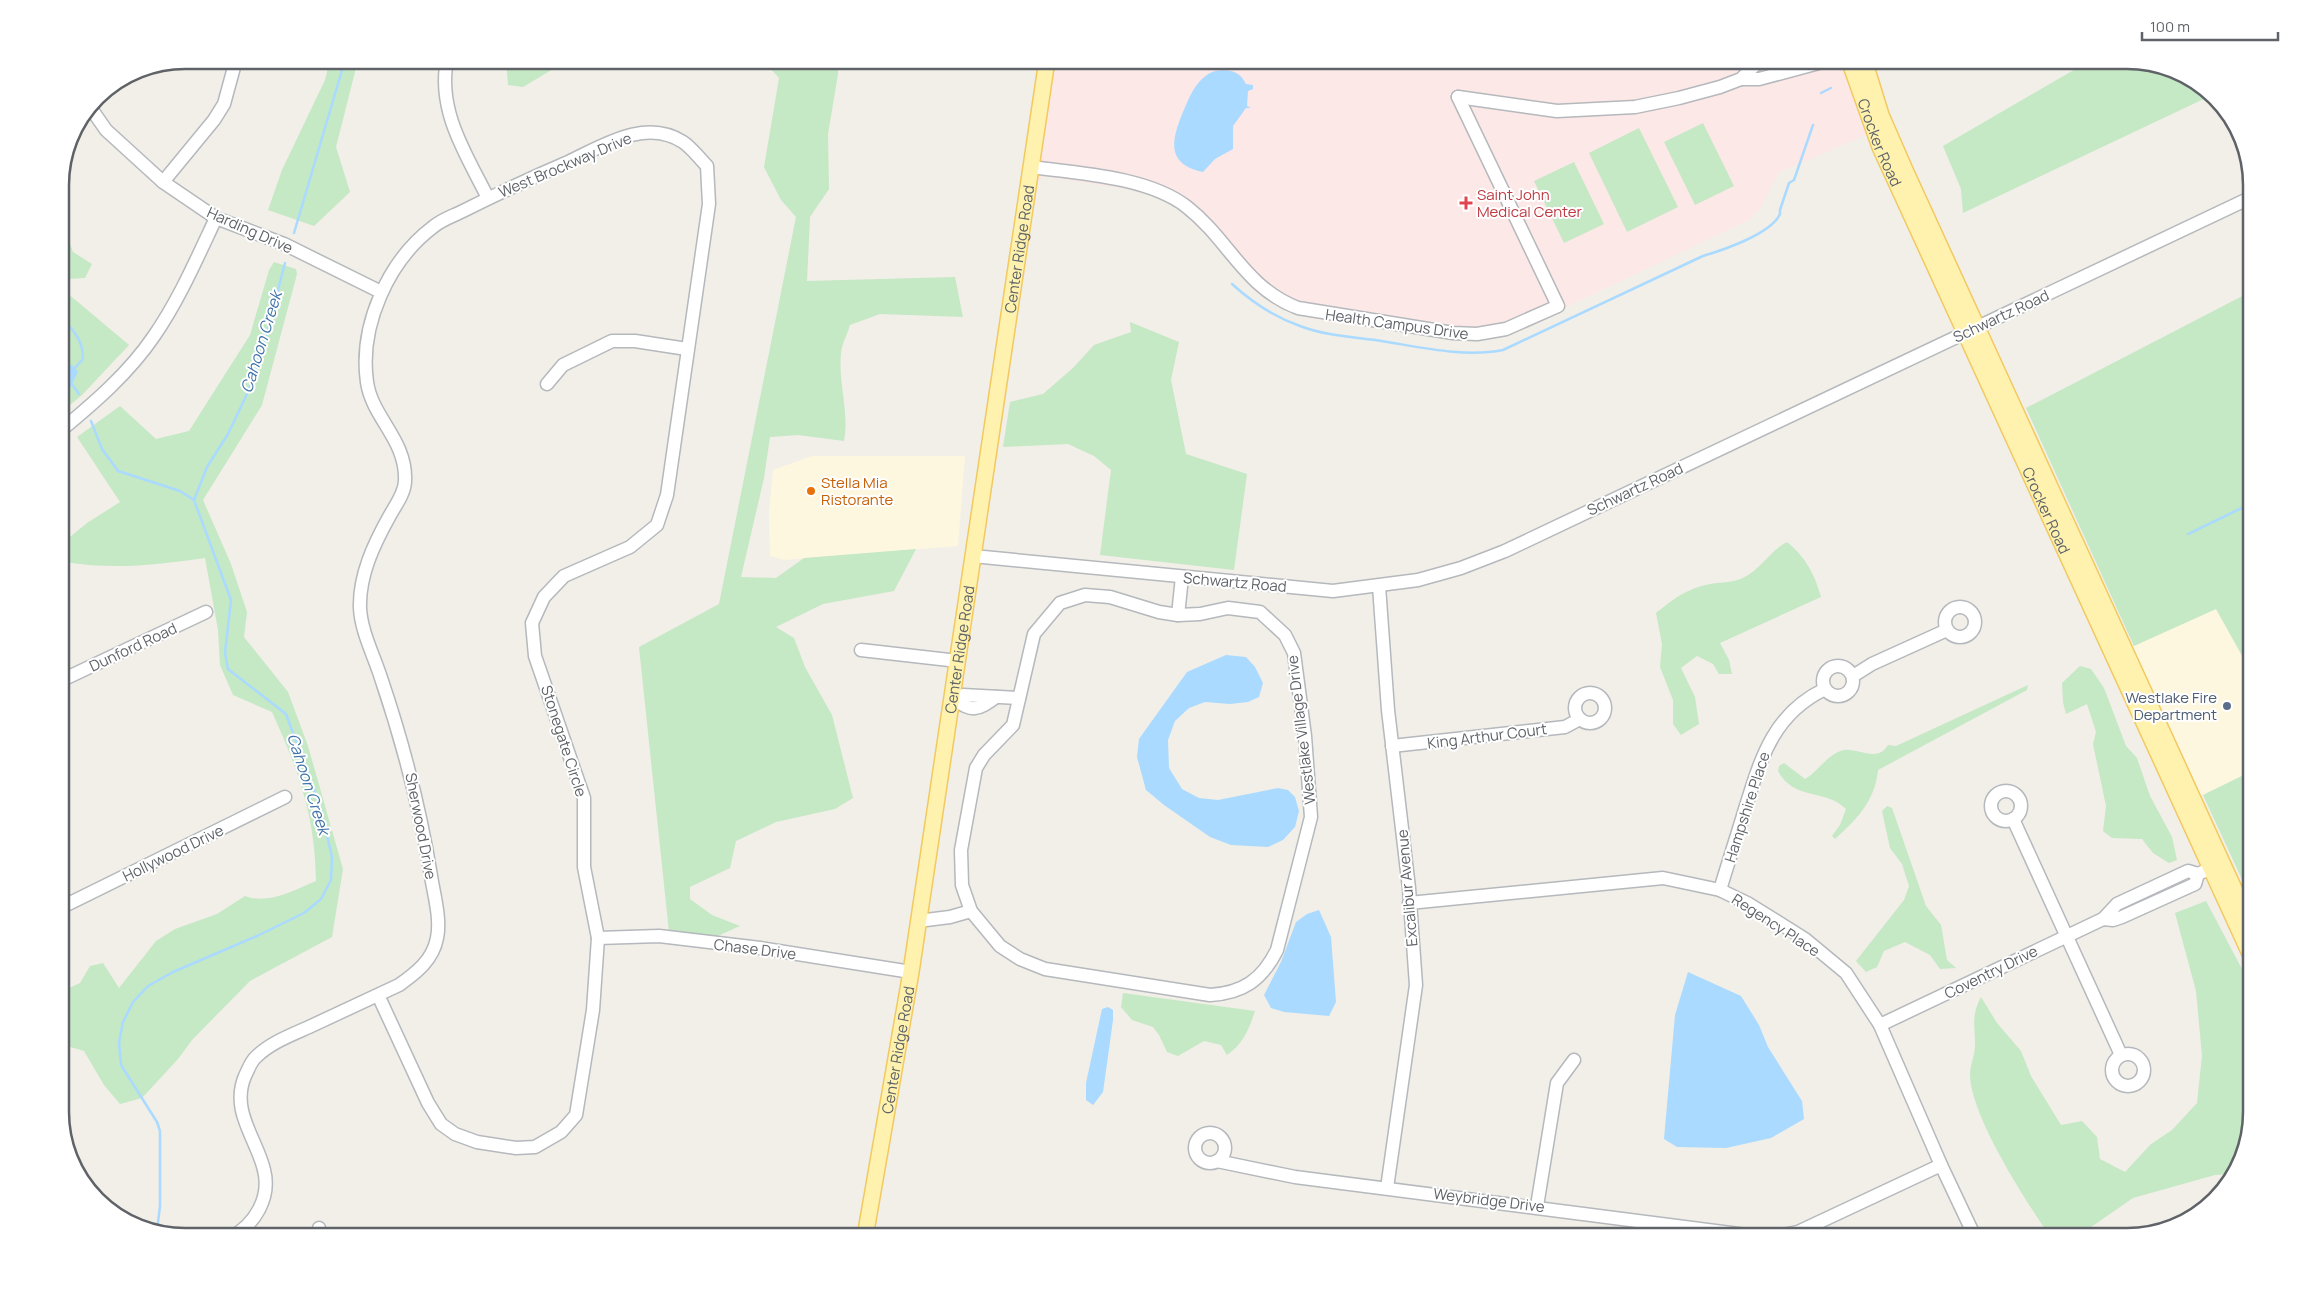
<svg xmlns="http://www.w3.org/2000/svg" width="2312" height="1297" font-family="Manrope,sans-serif">
	<rect width="100%" height="100%" fill="#f1efe8"/>
	<g fill="#fef7e0">
		<path d="M 812,456 L 965,456 L 958,546 L 784,560 L 770,556 L 769,513 L 773,470 Z"/>
		<path d="M 2216,609 L 2245,661 L 2252,680 L 2252,771 L 2198,797 L 2129,648 Z"/>
	</g>
	<path fill="#fce8e6" d="M 1055,60 L 1842,60 L 1848,85 L 1868,134 L 1778,173 L 1760,209 L 1749,220 L 1512,333 L 1486,340 L 1455,340 L 1308,318 L 1292,313 L 1255,292 L 1209,238 L 1175,206 L 1141,191 L 1047,177 L 1043,177 L 1036,184 Z"/>
	<g fill="#c5e8c5">
		<path d="M 330,60 L 358,60 L 336,147 L 350,192 L 314,226 L 268,210 L 282,170 L 325,80 Z"/>
		<path d="M 506,60 L 568,60 L 523,87 L 508,85 Z"/>
		<path d="M 763,60 L 838,60 L 838,74 L 828,134 L 829,189 L 810,217 L 807,281 L 955,277 L 963,317 L 880,314 L 850,325 C 848,332 844,340 842,347 C 836,378 850,410 844,441 L 798,435 L 770,437 L 764,478 L 741,577 L 776,578 L 804,558 L 916,549 L 894,591 L 823,604 L 776,627 L 794,638 L 805,667 L 832,715 L 853,798 L 835,809 L 776,822 L 736,841 L 730,868 L 690,887 L 690,899 L 712,915 L 740,926 L 711,939 L 669,932 L 639,647 L 719,604 L 796,217 L 781,200 L 764,167 L 779,78 Z"/>
		<path d="M 2091,60 L 2127,60 L 2189,77 L 2210,96 L 1963,213 L 1961,189 L 1943,146 Z"/>
		<path d="M 1703,123 L 1734,186 L 1695,205 L 1664,142 Z"/>
		<path d="M 1639,128 L 1678,207 L 1627,232 L 1589,153 Z"/>
		<path d="M 1574,162 L 1604,224 L 1564,243 L 1534,181 Z"/>
		<path d="M 60,219 L 73,252 L 92,264 L 85,278 L 68,279 L 60,281 Z"/>
		<path d="M 274,262 L 296,269 L 297,274 L 262,405 L 203,500 L 231,564 L 247,612 L 244,637 L 288,692 L 308,746 L 343,869 L 332,937 L 250,981 L 192,1040 L 178,1059 L 142,1098 L 120,1104 L 104,1085 L 84,1051 L 60,1044 L 60,992 L 80,983 L 90,966 L 103,963 L 119,988 L 156,941 L 175,929 L 217,914 L 245,896 C 269,905 294,890 316,881 C 315,815 299,772 272,712 L 233,695 L 220,665 L 218,630 L 205,558 C 153,565 116,570 64,562 L 60,558 L 60,545 L 87,523 L 120,502 L 77,437 L 120,406 L 156,439 L 189,431 L 250,335 L 269,270 Z"/>
		<path d="M 60,287 L 129,345 L 82,395 L 60,413 Z"/>
		<path d="M 2252,291 L 2252,680 L 2245,661 L 2216,609 L 2134,646 L 2026,408 Z"/>
		<path d="M 1130,322 L 1179,342 L 1171,380 L 1186,454 L 1247,474 L 1234,570 L 1100,555 L 1111,470 L 1094,456 L 1068,444 L 1003,447 L 1010,402 L 1043,394 L 1073,368 L 1094,345 L 1131,332 Z"/>
		<path d="M 1787,542 C 1805,556 1815,575 1821,597 L 1720,643 L 1729,660 L 1732,674 L 1719,674 L 1713,664 L 1697,656 L 1681,668 L 1695,697 L 1699,724 L 1681,735 L 1673,724 L 1673,700 L 1660,667 L 1662,644 L 1656,613 C 1675,598 1686,589 1710,584 C 1719,582 1729,583 1737,580 C 1757,575 1769,551 1787,542 Z"/>
		<path d="M 2080,666 L 2091,669 L 2104,688 L 2126,746 L 2137,758 L 2150,796 L 2172,837 L 2177,860 L 2169,863 L 2153,853 L 2142,839 L 2112,838 L 2103,831 L 2106,806 L 2093,744 L 2096,732 L 2087,704 L 2066,714 L 2063,702 L 2062,683 Z"/>
		<path d="M 2028,685 L 2027,690 L 1878,770 C 1875,801 1857,819 1835,839 L 1832,836 L 1840,825 L 1846,809 C 1825,788 1794,801 1778,771 L 1779,766 L 1784,763 L 1805,779 C 1818,772 1828,753 1844,750 C 1858,748 1878,763 1888,745 L 1896,746 Z"/>
		<path d="M 2252,771 L 2252,901 L 2203,795 Z"/>
		<path d="M 1887,806 L 1892,808 L 1926,906 L 1941,925 L 1947,960 L 1956,968 L 1940,969 L 1930,955 L 1905,942 L 1884,951 L 1877,967 L 1866,972 L 1856,961 L 1904,900 L 1909,886 L 1902,864 L 1890,848 L 1882,811 Z"/>
		<path d="M 2206,901 L 2252,988 L 2252,1112 L 2235,1174 L 2215,1175 L 2133,1198 L 2081,1234 L 2047,1232 C 2024,1198 1971,1116 1970,1075 C 1970,1065 1975,1055 1975,1045 C 1975,1025 1971,1016 1981,997 L 1997,1023 L 2021,1051 L 2031,1076 L 2061,1125 L 2082,1121 L 2097,1137 L 2100,1159 L 2125,1172 L 2151,1144 L 2172,1130 L 2197,1103 L 2202,1056 L 2196,991 L 2175,913 Z"/>
		<path d="M 1123,993 L 1255,1011 C 1249,1029 1243,1044 1227,1055 L 1221,1045 L 1204,1041 L 1178,1056 L 1167,1052 L 1159,1035 L 1153,1027 L 1132,1020 L 1121,1007 Z"/>
	</g>
	<g fill="#aadaff">
		<path d="M 1215,71 C 1229,69 1240,71 1246,84 L 1253,85 L 1253,89 L 1248,91 L 1247,106 L 1251,108 L 1246,108 L 1233,126 L 1233,149 L 1215,159 L 1203,172 C 1165,164 1172,139 1183,112 C 1190,96 1197,77 1215,71 Z"/>
		<path d="M 66,364 L 72,365 L 78,372 L 70,388 L 60,390 L 60,366 Z"/>
		<path d="M 1226,655 L 1246,657 L 1255,667 L 1263,683 L 1259,697 L 1248,702 L 1230,704 L 1205,702 L 1189,708 L 1175,721 L 1168,740 L 1169,768 L 1182,789 L 1199,798 L 1218,800 L 1278,788 L 1288,790 L 1295,797 L 1299,811 L 1295,827 L 1283,840 L 1268,847 L 1231,845 L 1210,837 L 1164,805 L 1146,790 L 1137,757 L 1139,739 L 1187,672 Z"/>
		<path d="M 1319,910 L 1331,937 L 1336,1002 L 1329,1016 L 1284,1012 L 1271,1008 L 1264,995 L 1281,962 L 1296,922 L 1307,914 Z"/>
		<path d="M 1688,972 L 1741,996 L 1759,1025 L 1768,1047 L 1802,1101 L 1804,1119 L 1771,1138 L 1726,1148 L 1677,1147 L 1664,1139 L 1675,1015 Z"/>
		<path d="M 1108,1007 L 1113,1010 L 1113,1020 L 1103,1092 L 1093,1105 L 1086,1100 L 1086,1083 L 1102,1009 Z"/>
	</g>
	<g fill="none" stroke-linecap="round" stroke-linejoin="round">
		<g stroke="#aadaff" stroke-width="2.5">
			<path d="M 1821,93 L 1831,88"/>
			<path d="M 294,233 L 345,60"/>
			<path d="M 1232,284 C 1253,303 1274,317 1300,326 C 1323,335 1350,337 1375,340 C 1416,346 1462,358 1503,350 L 1703,256 C 1723,250 1771,234 1780,214 L 1780,210 L 1789,183 L 1794,180 L 1813,125"/>
			<path d="M 60,319 C 75,329 83,341 83,359 L 73,370"/>
			<path d="M 71,383 L 79,394"/>
			<path d="M 91,421 L 102,449 L 118,471 L 180,491 L 194,500"/>
			<path d="M 2188,534 L 2252,503"/>
			<path d="M 157,1230 L 160,1206 L 160,1131 L 157,1122 L 121,1065 L 119,1042 L 123,1022 L 133,1002 L 148,986 L 173,972 L 257,936 L 304,913 L 321,899 L 331,880 L 332,857 L 320,806 L 286,714 L 228,669 L 225,653 L 231,600 L 194,500 L 207,467 L 228,434 L 248,392 L 263,347 L 285,263"/>
		</g>
		<defs>
			<g id="minor">
				<path d="M 447,60 C 437,111 466,154 488,198"/>
				<path d="M 1741,79 L 1759,79 L 1830,60"/>
				<path d="M 1458,97 L 1557,111 L 1635,107 L 1679,98 L 1720,87 L 1741,79 L 1754,66 L 1764,60"/>
				<path d="M 90,107 L 106,130 L 163,182 L 216,218 L 284,244 L 381,292"/>
				<path d="M 1031,167 C 1078,173 1149,177 1187,207 C 1229,240 1245,288 1298,308 L 1453,333 L 1477,334 L 1506,329 L 1558,306 L 1458,97"/>
				<path d="M 163,182 L 214,120 L 224,104 L 236,60"/>
				<path d="M 547,384 L 563,365 L 612,341 L 635,341 L 687,349"/>
				<path d="M 60,431 C 94,403 129,373 154,336 C 179,300 197,258 216,218"/>
				<path d="M 973,556 L 1333,591 L 1418,580 L 1461,568 L 1505,551 L 2252,197"/>
				<path d="M 1379,586 L 1388,710 L 1409,888 L 1416,985 L 1387,1188"/>
				<path d="M 1085,595 L 1110,597 L 1159,612 L 1178,615 L 1200,614 L 1228,608 L 1260,612 L 1285,635 L 1294,653 L 1305,736 L 1311,817 L 1277,950 C 1262,980 1243,993 1210,995 L 1045,969 L 1020,959 L 1000,946 L 971,911 L 962,885 L 961,850 L 976,768 L 984,755 L 1013,725 L 1034,634 L 1060,603 Z"/>
				<circle cx="1960" cy="622" r="15"/>
				<path d="M 1178,615 L 1182,577"/>
				<path d="M 861,650 L 958,661"/>
				<circle cx="1838" cy="681" r="15"/>
				<path d="M 1853,676 L 1872,664 L 1947,630"/>
				<path d="M 60,681 L 206,612"/>
				<circle cx="1590" cy="708" r="15"/>
				<path d="M 953,699 L 963,695 L 1019,698"/>
				<path d="M 953,699 C 973,712 977,711 996,697"/>
				<path d="M 1392,746 L 1565,727 L 1580,719"/>
				<circle cx="2006" cy="806" r="15"/>
				<path d="M 2013,819 L 2121,1055"/>
				<path d="M 1720,890 C 1728,863 1737,836 1745,809 C 1761,758 1773,714 1825,689"/>
				<path d="M 1409,903 L 1663,878 L 1720,890 L 1749,904 L 1805,939 L 1846,973 L 1880,1025 L 1941,1165 L 1975,1237"/>
				<path d="M 60,908 L 285,797"/>
				<path d="M 2103,919 L 2113,920 L 2122,917 L 2195,884 L 2198,874"/>
				<path d="M 918,921 L 950,917 L 971,911"/>
				<path d="M 598,938 L 659,936 L 760,948 L 911,972"/>
				<path d="M 1880,1025 L 2103,919 L 2117,904 L 2188,871 L 2198,874 L 2220,864"/>
				<circle cx="2128" cy="1070" r="16"/>
				<circle cx="1210" cy="1148" r="15"/>
				<path d="M 1217,1161 L 1295,1177 L 1762,1237"/>
				<path d="M 1537,1206 L 1557,1083 L 1574,1060"/>
				<path d="M 231,1237 C 255,1225 271,1197 264,1170 C 257,1139 230,1111 245,1076 C 248,1070 251,1061 256,1057 C 270,1043 291,1035 309,1027 C 339,1013 369,999 399,985 C 416,973 433,960 437,938 C 441,919 434,895 431,876 C 420,808 403,743 381,678 C 374,656 361,631 360,608 C 359,575 374,544 389,517 C 395,506 405,493 405,481 C 407,440 372,418 367,382 C 359,326 388,261 433,227 C 441,220 453,216 463,211 C 497,194 531,178 566,163 C 601,147 645,117 683,142 C 692,148 699,158 707,166 L 709,204 L 667,495 L 657,525 L 630,547 L 564,576 L 544,597 L 532,623 L 535,656 L 584,798 L 584,867 L 598,938 L 593,1010 L 576,1115 L 561,1132 L 535,1147 L 516,1148 L 477,1142 L 455,1134 L 441,1124 L 428,1103 L 378,995"/>
				<path d="M 319,1237 L 319,1228"/>
				<path d="M 1773,1237 L 1798,1232 L 1941,1165"/>
			</g>
			<g id="major">
				<path id="s1" d="M 1849,60 L 1880,147 L 2252,958"/>
				<path d="M 1864,60 L 1881,115 L 1905,170 L 2252,928"/>
				<path id="s2" d="M 865,1237 L 911,972 L 1047,60"/>
			</g>
		</defs>
		<use href="#minor" stroke="#b5b8bc" stroke-width="15"/>
		<use href="#major" stroke="#f2c960" stroke-width="18"/>
		<use href="#minor" stroke="#fff" stroke-width="12"/>
		<use href="#major" stroke="#fff2af" stroke-width="15"/>
	</g>
	<path fill="#e0444e" stroke="#fff" stroke-width="2" d="M1463.5 195.5h5v5h5v5h-5v5h-5v-5h-5v-5h5z"/>
	<circle fill="#e8710a" stroke="#fff" stroke-width="2" cx="811" cy="491" r="5"/>
	<circle fill="#5c6f8a" stroke="#fff" stroke-width="2" cx="2227" cy="706" r="5"/>
	<g text-anchor="middle" dominant-baseline="central" stroke-width="4" stroke-linejoin="round" paint-order="stroke">
		<g font-size="15" fill="#5f6368" stroke="#fff">
			<text stroke="none"><textPath href="#s1" startOffset="88">Crocker Road</textPath></text>
			<text transform="translate(565 165) rotate(-23)">West Brockway Drive</text>
			<text transform="translate(250 230) rotate(24)">Harding Drive</text>
			<text stroke="none"><textPath href="#s2" startOffset="1000">Center Ridge Road</textPath></text>
			<text transform="translate(2001 316) rotate(-25)">Schwartz Road</text>
			<text transform="translate(1397 324) rotate(8)">Health Campus Drive</text>
			<text transform="translate(1635 489) rotate(-25)">Schwartz Road</text>
			<text stroke="none"><textPath href="#s1" startOffset="492">Crocker Road</textPath></text>
			<text transform="translate(1235 582) rotate(5)">Schwartz Road</text>
			<text transform="translate(133 647) rotate(-25)">Dunford Road</text>
			<text stroke="none"><textPath href="#s2" startOffset="595">Center Ridge Road</textPath></text>
			<text transform="translate(1301 730) rotate(-97)">Westlake Village Drive</text>
			<text transform="translate(1487 736) rotate(-7)">King Arthur Court</text>
			<text transform="translate(564 741) rotate(72)">Stonegate Circle</text>
			<text transform="translate(1747 807) rotate(-72)">Hampshire Place</text>
			<text transform="translate(421 826) rotate(79)">Sherwood Drive</text>
			<text transform="translate(173 853) rotate(-26)">Hollywood Drive</text>
			<text transform="translate(1407 888) rotate(-95)">Excalibur Avenue</text>
			<text transform="translate(1776 925) rotate(33)">Regency Place</text>
			<text transform="translate(755 949) rotate(7)">Chase Drive</text>
			<text transform="translate(1991 972) rotate(-26)">Coventry Drive</text>
			<text stroke="none"><textPath href="#s2" startOffset="190">Center Ridge Road</textPath></text>
			<text transform="translate(1489 1200) rotate(7)">Weybridge Drive</text>
		</g>
		<g font-size="15" fill="#be3a42" stroke="#fff" text-anchor="start">
			<text x="1477" y="194">Saint John<tspan x="1477" dy="17">Medical Center</tspan></text>
		</g>
		<g font-size="15" fill="#c56008" stroke="#fff" text-anchor="start">
			<text x="821" y="482">Stella Mia<tspan x="821" dy="17">Ristorante</tspan></text>
		</g>
		<g font-size="15" fill="#4e5e75" stroke="#fff" text-anchor="end">
			<text x="2217" y="697">Westlake Fire<tspan x="2217" dy="17">Department</tspan></text>
		</g>
		<g font-size="16" font-style="italic" fill="#4174aa" stroke="#fff">
			<text transform="translate(261 342) rotate(-73)">Cahoon Creek</text>
			<text transform="translate(309 784) rotate(72)">Cahoon Creek</text>
		</g>
	</g>
	<path d="M0 0H2312V1297H0ZM185 69H2127A116 116 0 0 1 2243 185V1112A116 116 0 0 1 2127 1228H185A116 116 0 0 1 69 1112V185A116 116 0 0 1 185 69Z" fill="#fff" fill-rule="evenodd"/>
	<path fill="none" stroke="#5f6368" stroke-width="2.5" d="M185 69H2127A116 116 0 0 1 2243 185V1112A116 116 0 0 1 2127 1228H185A116 116 0 0 1 69 1112V185A116 116 0 0 1 185 69Z"/>
	<path d="M2142 32v8h136v-8" fill="none" stroke="#5f6368" stroke-width="2.5"/>
	<text x="2150" y="32" font-size="15" fill="#5f6368" stroke="#ffffff" stroke-width="4" paint-order="stroke">100 m</text>
</svg>
